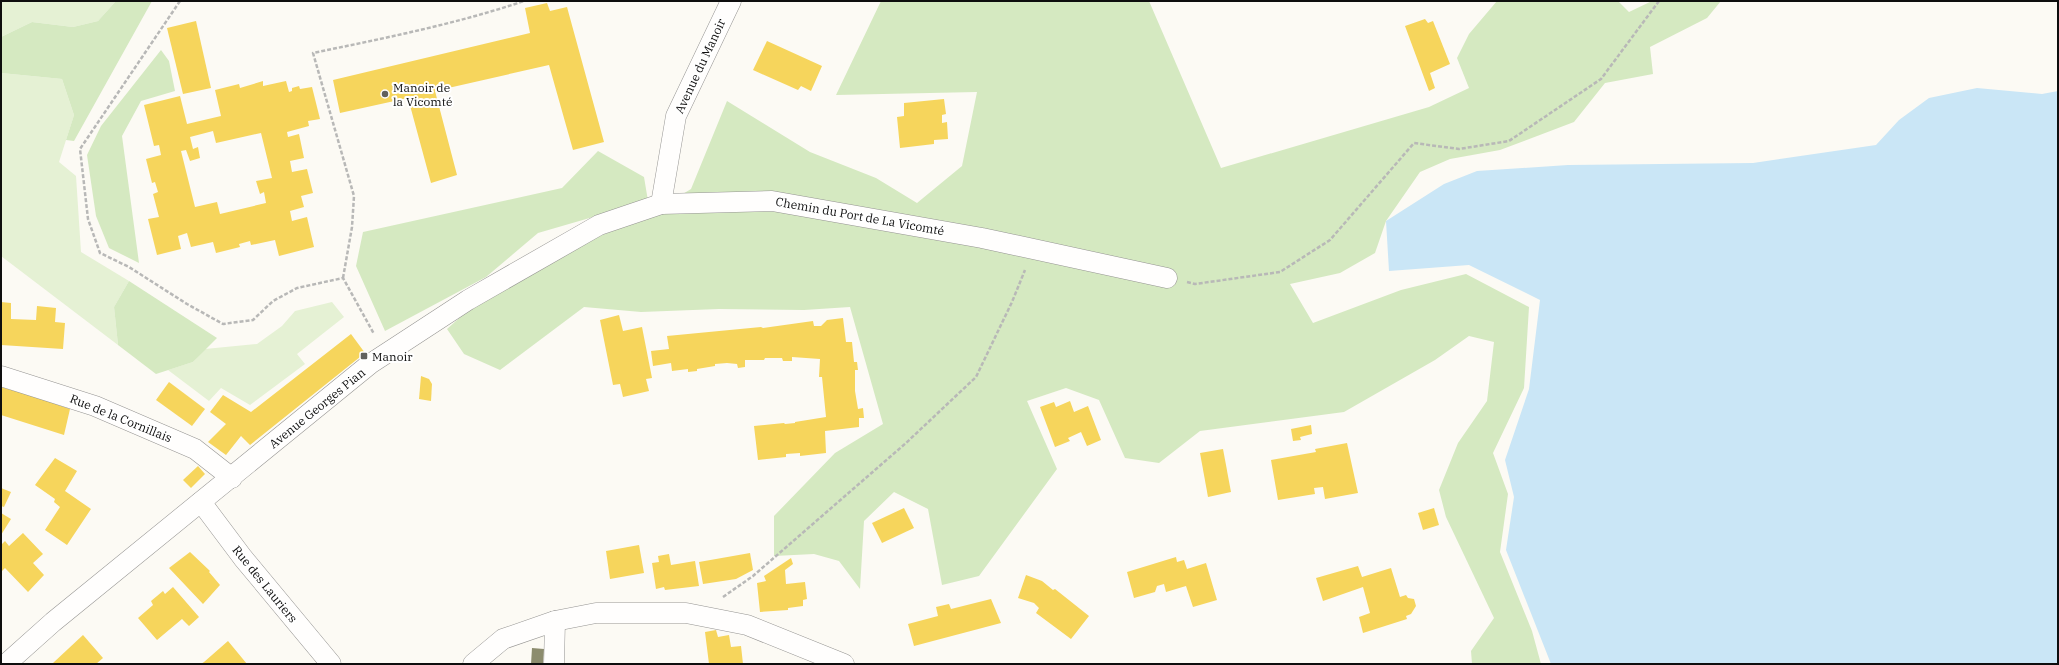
<svg xmlns="http://www.w3.org/2000/svg" width="2059" height="665" font-family="'IBM Plex Serif',serif">
	<rect width="100%" height="100%" fill="#fcfaf4"/>
	<g fill="#e5f1d4">
		<path d="M 1,1 L 116,1 L 98,21 L 73,27 L 32,22 L 1,37 Z"/>
		<path d="M 1,73 L 62,79 L 74,115 L 59,162 L 76,176 L 81,252 L 129,281 L 114,307 L 118,345 L 1,256 Z"/>
		<path d="M 332,302 L 344,317 L 297,354 L 305,364 L 250,405 L 221,388 L 209,401 L 168,370 L 193,362 L 205,349 L 257,344 L 282,326 L 295,311 Z"/>
	</g>
	<g fill="#d5e9c1">
		<path d="M 116,1 L 152,1 L 74,141 L 66,140 L 74,115 L 62,79 L 1,73 L 1,37 L 32,22 L 73,27 L 98,21 Z"/>
		<path d="M 881,1 L 1149,1 L 1221,168 L 1429,107 L 1469,88 L 1457,58 L 1469,34 L 1497,1 L 1618,1 L 1629,12 L 1652,1 L 1721,1 L 1707,18 L 1650,47 L 1653,74 L 1605,83 L 1574,122 L 1500,150 L 1450,159 L 1420,172 L 1386,221 L 1375,253 L 1340,273 L 1290,284 L 1313,323 L 1401,290 L 1466,274 L 1529,307 L 1524,388 L 1493,453 L 1508,494 L 1500,552 L 1532,631 L 1541,664 L 1472,664 L 1471,651 L 1494,618 L 1446,517 L 1439,490 L 1458,443 L 1487,401 L 1494,342 L 1469,336 L 1435,360 L 1344,412 L 1200,431 L 1159,463 L 1125,458 L 1099,400 L 1066,388 L 1027,401 L 1057,469 L 979,576 L 942,585 L 928,509 L 894,492 L 864,521 L 860,589 L 839,561 L 814,554 L 774,556 L 774,516 L 835,453 L 883,424 L 850,307 L 804,310 L 719,309 L 641,312 L 584,307 L 500,370 L 464,354 L 447,329 L 475,304 L 583,243 L 641,219 L 691,189 L 727,101 L 810,152 L 876,178 L 917,203 L 962,166 L 977,92 L 836,95 Z"/>
		<path d="M 161,50 L 169,61 L 175,91 L 141,101 L 122,136 L 139,263 L 109,248 L 96,216 L 87,155 L 101,126 Z"/>
		<path d="M 598,151 L 644,177 L 648,201 L 538,233 L 486,277 L 385,331 L 356,266 L 363,232 L 562,188 Z"/>
		<path d="M 129,281 L 217,338 L 193,362 L 156,374 L 118,345 L 114,307 Z"/>
	</g>
	<path fill="#cae6f6" d="M 1977,88 L 2042,94 L 2058,91 L 2058,664 L 1551,664 L 1506,550 L 1514,497 L 1505,460 L 1529,389 L 1540,300 L 1469,265 L 1389,271 L 1386,221 L 1444,184 L 1477,171 L 1568,165 L 1753,163 L 1876,145 L 1899,120 L 1929,98 Z"/>
	<g fill="#f6d55c" fill-rule="evenodd">
		<path d="M 547,3 L 550,11 L 567,7 L 604,142 L 573,150 L 549,65 L 435,91 L 457,175 L 431,183 L 408,98 L 340,113 L 333,80 L 530,33 L 525,8 Z"/>
		<path d="M 1425,19 L 1428,23 L 1433,21 L 1450,64 L 1430,73 L 1435,88 L 1429,91 L 1405,26 Z"/>
		<path d="M 196,21 L 211,88 L 183,94 L 167,28 Z"/>
		<path d="M 767,41 L 822,66 L 811,91 L 801,86 L 798,90 L 753,70 Z"/>
		<path d="M 263,81 L 263,86 L 286,81 L 289,92 L 292,91 L 292,88 L 299,86 L 300,89 L 312,87 L 320,119 L 308,121 L 309,126 L 287,132 L 288,137 L 299,134 L 304,158 L 290,161 L 292,172 L 307,169 L 313,193 L 301,196 L 304,207 L 290,211 L 292,221 L 307,217 L 314,247 L 279,256 L 275,240 L 251,245 L 250,241 L 239,244 L 240,247 L 216,253 L 213,242 L 191,247 L 187,233 L 178,236 L 181,249 L 157,255 L 148,219 L 159,217 L 153,194 L 158,192 L 155,182 L 152,183 L 146,159 L 161,155 L 159,145 L 154,146 L 144,105 L 180,96 L 187,124 L 221,116 L 215,90 L 239,84 L 240,88 ZM 213,131 L 216,143 L 261,133 L 272,178 L 256,181 L 260,194 L 264,192 L 266,203 L 220,214 L 217,202 L 195,207 L 181,151 L 186,150 L 190,161 L 200,158 L 198,147 L 193,149 L 190,137 Z"/>
		<path d="M 944,99 L 946,114 L 942,115 L 942,123 L 947,122 L 948,139 L 934,140 L 934,144 L 900,148 L 897,117 L 904,116 L 904,103 Z"/>
		<path d="M 1,302 L 11,303 L 11,319 L 36,320 L 37,306 L 56,308 L 55,322 L 65,323 L 63,349 L 1,345 Z"/>
		<path d="M 619,315 L 623,331 L 642,327 L 652,378 L 646,379 L 649,391 L 623,397 L 620,384 L 613,385 L 600,320 Z"/>
		<path d="M 843,318 L 846,342 L 852,342 L 854,362 L 857,362 L 858,370 L 855,370 L 855,391 L 858,409 L 863,408 L 864,418 L 859,418 L 859,427 L 825,431 L 826,453 L 800,456 L 800,453 L 786,454 L 786,457 L 758,460 L 754,426 L 784,423 L 785,424 L 795,423 L 795,422 L 826,417 L 822,377 L 819,377 L 820,359 L 792,357 L 792,361 L 783,361 L 782,358 L 765,358 L 764,360 L 745,360 L 745,367 L 738,368 L 737,364 L 727,363 L 715,364 L 715,366 L 697,369 L 697,371 L 688,372 L 688,369 L 672,371 L 671,363 L 653,366 L 651,351 L 669,349 L 667,336 L 761,327 L 763,328 L 813,321 L 814,326 L 821,326 L 827,320 Z"/>
		<path d="M 351,334 L 365,353 L 250,445 L 241,436 L 226,455 L 208,442 L 226,424 L 210,412 L 223,395 L 251,412 Z"/>
		<path d="M 421,376 L 429,379 L 432,384 L 431,401 L 419,399 Z"/>
		<path d="M 169,382 L 205,409 L 192,426 L 156,400 Z"/>
		<path d="M 1,387 L 55,402 L 56,404 L 70,409 L 64,435 L 1,415 Z"/>
		<path d="M 1070,401 L 1074,412 L 1088,406 L 1101,440 L 1087,446 L 1081,432 L 1068,438 L 1070,441 L 1055,447 L 1040,407 L 1054,402 L 1056,407 Z"/>
		<path d="M 1311,425 L 1312,434 L 1300,437 L 1301,440 L 1293,441 L 1291,429 Z"/>
		<path d="M 1347,443 L 1358,493 L 1325,499 L 1323,487 L 1314,488 L 1315,494 L 1278,500 L 1271,460 L 1316,452 L 1315,449 Z"/>
		<path d="M 1223,449 L 1231,492 L 1208,497 L 1200,453 Z"/>
		<path d="M 55,458 L 77,471 L 65,491 L 91,509 L 67,545 L 45,530 L 60,507 L 54,502 L 55,499 L 35,485 Z"/>
		<path d="M 198,466 L 205,474 L 191,488 L 183,480 Z"/>
		<path d="M 1,488 L 11,492 L 4,507 L 1,506 Z"/>
		<path d="M 904,508 L 914,528 L 882,543 L 872,523 Z"/>
		<path d="M 1434,508 L 1439,525 L 1423,530 L 1418,513 Z"/>
		<path d="M 1,513 L 11,519 L 1,535 Z"/>
		<path d="M 23,533 L 43,554 L 33,563 L 44,575 L 28,592 L 5,568 L 1,572 L 1,545 L 5,541 L 9,546 Z"/>
		<path d="M 639,545 L 644,573 L 610,579 L 606,551 Z"/>
		<path d="M 190,552 L 210,571 L 209,572 L 220,585 L 203,604 L 169,568 Z"/>
		<path d="M 750,553 L 753,570 L 736,579 L 703,584 L 699,562 Z"/>
		<path d="M 669,554 L 671,565 L 695,561 L 699,586 L 665,590 L 664,587 L 656,589 L 652,563 L 659,562 L 658,556 Z"/>
		<path d="M 1176,557 L 1177,562 L 1184,560 L 1187,569 L 1206,563 L 1217,600 L 1193,607 L 1186,586 L 1166,592 L 1164,584 L 1157,586 L 1155,592 L 1134,598 L 1127,572 Z"/>
		<path d="M 791,558 L 793,564 L 785,570 L 786,584 L 805,582 L 807,599 L 803,600 L 803,606 L 788,608 L 788,610 L 760,612 L 757,583 L 766,581 L 764,576 Z"/>
		<path d="M 1358,566 L 1362,577 L 1391,568 L 1400,597 L 1406,595 L 1408,598 L 1414,599 L 1416,606 L 1411,614 L 1406,616 L 1407,619 L 1363,633 L 1359,617 L 1370,613 L 1363,587 L 1323,601 L 1316,578 Z"/>
		<path d="M 1026,575 L 1042,581 L 1053,590 L 1055,589 L 1089,616 L 1071,639 L 1036,613 L 1039,608 L 1034,603 L 1018,598 Z"/>
		<path d="M 173,587 L 199,617 L 189,626 L 182,619 L 157,640 L 138,618 L 153,605 L 151,601 L 163,591 L 165,594 Z"/>
		<path d="M 991,599 L 1001,623 L 914,646 L 908,624 L 938,616 L 936,607 L 949,604 L 951,609 Z"/>
		<path d="M 716,630 L 718,637 L 729,635 L 731,647 L 741,646 L 743,664 L 709,664 L 705,632 Z"/>
		<path d="M 83,635 L 103,658 L 96,664 L 53,663 Z"/>
		<path d="M 228,641 L 247,664 L 201,664 L 204,662 Z"/>
	</g>
	<path fill="#8c8c6e" d="M 532,648 L 544,649 L 543,664 L 531,664 Z"/>
	<g fill="none" stroke-linecap="round" stroke-linejoin="round">
		<defs>
			<g id="minor">
				<path d="M 661,204 L 676,116 L 731,1"/>
				<path d="M 1,376 L 95,406 L 195,449 L 232,478"/>
				<path d="M 201,502 L 243,558 L 331,664"/>
				<path d="M 6,664 L 53,622 L 370,364 L 468,300 L 599,225 L 661,204 L 772,201 L 982,238 L 1167,278"/>
				<path d="M 473,664 L 503,639 L 555,621 L 596,613 L 686,613 L 747,625 L 844,664"/>
				<path d="M 554,664 L 555,621"/>
			</g>
		</defs>
		<use href="#minor" stroke="#959492" stroke-width="21"/>
		<g stroke="#b8b8b7" stroke-width="2.5" stroke-dasharray="4 2" stroke-linecap="butt">
			<path d="M 180,1 L 80,149 L 88,219 L 100,253 L 129,267 L 187,304 L 223,324 L 253,320 L 273,301 L 297,288 L 343,278 L 374,334"/>
			<path d="M 343,278 L 352,227 L 354,196 L 313,53 C 385,38 456,24 524,1"/>
			<path d="M 1187,282 L 1195,284 L 1280,272 L 1330,240 L 1414,143 L 1459,149 L 1509,141 L 1601,79 L 1659,1"/>
			<path d="M 723,597 L 753,576 L 906,443 L 976,377 L 1012,302 L 1025,270"/>
		</g>
		<use href="#minor" stroke="#fffefd" stroke-width="20"/>
	</g>
	<g fill="#61615e" stroke="#fff" stroke-width="1.5">
		<circle cx="385" cy="94" r="4"/>
		<rect x="360" y="352" width="8" height="8" rx="2"/>
	</g>
	<g text-anchor="middle" dominant-baseline="central" stroke-width="4" stroke-linejoin="round" paint-order="stroke">
		<g font-size="12" fill="#0e0e0e" stroke="#fff">
			<text transform="translate(700 66) rotate(-65)">Avenue du Manoir</text>
			<text transform="translate(860 216) rotate(10)">Chemin du Port de La Vicomté</text>
			<text transform="translate(317 408) rotate(-39)">Avenue Georges Pian</text>
			<text transform="translate(121 418) rotate(22)">Rue de la Cornillais</text>
			<text transform="translate(265 584) rotate(51)">Rue des Lauriers</text>
		</g>
		<g font-size="12" fill="#0e0e0e" stroke="#fff" text-anchor="start">
			<text x="393" y="87">Manoir de<tspan x="393" dy="14">la Vicomté</tspan></text>
			<text x="372" y="356">Manoir</text>
		</g>
	</g>
	<rect width="2059" height="665" fill="none" stroke="#0e0e0e" stroke-width="4"/>
</svg>
